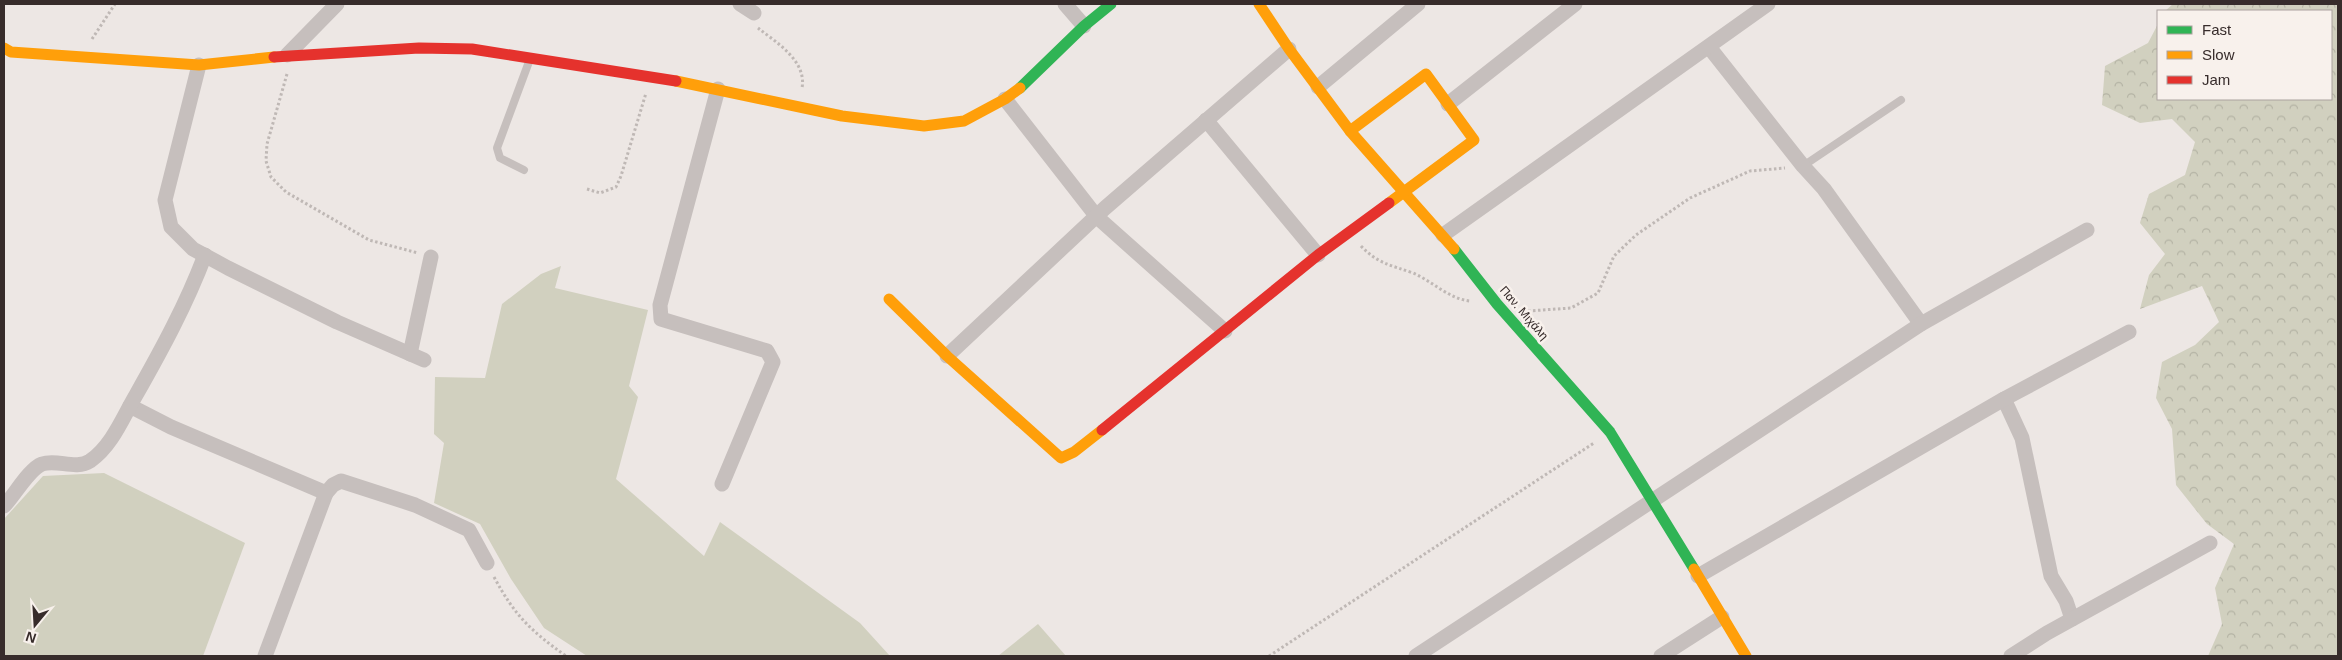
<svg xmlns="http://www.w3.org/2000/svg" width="2342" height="660" font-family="Arial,sans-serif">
	<defs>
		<pattern id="forest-crowns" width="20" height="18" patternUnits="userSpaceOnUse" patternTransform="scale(1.25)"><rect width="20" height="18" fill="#d1d0bf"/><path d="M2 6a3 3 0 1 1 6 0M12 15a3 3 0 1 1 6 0" fill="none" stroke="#b4b3a4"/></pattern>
	</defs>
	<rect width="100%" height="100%" fill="#ede7e4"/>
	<g fill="#d1d0bf">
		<path d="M 561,266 L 555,288 L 648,310 L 629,386 L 638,397 L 616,479 L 704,556 L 720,522 L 860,623 L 890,656 L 587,656 L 544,628 L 511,579 L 480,524 L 434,503 L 444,443 L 434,434 L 435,377 L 485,378 L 502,304 L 541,274 Z"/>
		<path d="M 104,473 L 245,543 L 203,656 L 4,656 L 4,519 L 43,476 Z"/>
		<path d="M 1038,624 L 1066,656 L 998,656 Z"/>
	</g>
	<path fill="url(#forest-crowns)" d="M 2173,4 L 2338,4 L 2338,656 L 2208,656 L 2222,624 L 2215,588 L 2234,544 L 2207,524 L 2176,485 L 2172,429 L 2156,398 L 2162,362 L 2195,345 L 2219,322 L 2202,286 L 2140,309 L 2149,275 L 2165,254 L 2140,223 L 2149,194 L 2185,175 L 2195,142 L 2172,119 L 2140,123 L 2102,105 L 2105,66 L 2148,43 L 2158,24 L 2158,99 L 2331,99 L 2331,11 L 2165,11 Z"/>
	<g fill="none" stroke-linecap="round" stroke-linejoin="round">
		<g stroke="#bfb8b5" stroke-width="3" stroke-dasharray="2.5 2.5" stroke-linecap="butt">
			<path d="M 758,28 C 777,43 807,61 802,88"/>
			<path d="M 92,39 L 115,4"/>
			<path d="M 287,74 L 267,144 L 266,161 L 271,177 L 286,192 L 369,240 L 418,253"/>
			<path d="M 587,189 L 600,193 L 616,187 L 621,176 L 646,93"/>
			<path d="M 1361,246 C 1378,264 1391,265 1413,273 C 1432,281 1449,299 1470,301"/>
			<path d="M 1528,311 L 1571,308 L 1598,293 L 1614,256 L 1636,235 L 1690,198 L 1750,171 L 1785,168"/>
			<path d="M 494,577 C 515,616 531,631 566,656"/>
			<path d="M 1269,656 L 1594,443"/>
		</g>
		<g stroke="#c6bfbd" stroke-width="8">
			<path d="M 1803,166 L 1901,100"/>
			<path d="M 524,170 L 500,158 L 497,148 L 530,59"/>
		</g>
		<g stroke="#c6bfbd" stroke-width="15">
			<path d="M 740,4 L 754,13"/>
			<path d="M 1065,4 L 1084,26"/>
			<path d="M 1709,47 L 1803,166 L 1824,189 L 1921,324"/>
			<path d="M 287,55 L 337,4"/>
			<path d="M 199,65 L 165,200 L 171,227 L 193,249 L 228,268 L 337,322 L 424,360"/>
			<path d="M 1318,87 L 1418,4"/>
			<path d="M 718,89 L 660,305 L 661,319 L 767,351 L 773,362 L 722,484"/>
			<path d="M 1005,99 L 1097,217 L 1225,331"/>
			<path d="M 1448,104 L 1575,4"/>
			<path d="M 1206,120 L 1318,255"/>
			<path d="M 1443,235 L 1768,4"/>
			<path d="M 410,354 L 431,257"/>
			<path d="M 947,356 L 1105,208 L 1289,49"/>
			<path d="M 2004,399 L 2022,438 L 2051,576 L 2066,601 L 2072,619"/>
			<path d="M 130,406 L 171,427 L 326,493 L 333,485 L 341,481 L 415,505 L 469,530 L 487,563"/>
			<path d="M 4,506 C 14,496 29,469 42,464 C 57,459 76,470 90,461 C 112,446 123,417 136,395 C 162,349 186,305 205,255"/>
			<path d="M 1698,576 L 2004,399 L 2129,332"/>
			<path d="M 265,656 L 326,493"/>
			<path d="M 1416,656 L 1921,324 L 2087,230"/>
			<path d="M 1661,656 L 1722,617"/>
			<path d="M 2011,656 L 2047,633 L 2210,543"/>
		</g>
		<g stroke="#30b455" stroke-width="11">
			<path d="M 1020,88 L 1084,26 L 1111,4"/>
			<path d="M 1454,249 L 1497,304 L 1610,432 L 1694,569"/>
		</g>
		<g stroke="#ff9f0a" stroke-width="11">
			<path d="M 1259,4 L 1289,49 L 1350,131 L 1454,249"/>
			<path d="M 4,48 L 11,52 L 199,65 L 274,57"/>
			<path d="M 676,81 L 842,116 L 924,126 L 964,121 L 1005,99 L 1020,88"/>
			<path d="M 1350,131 L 1426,74 L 1474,140 L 1389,203"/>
			<path d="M 889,299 L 947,356 L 1061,458 L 1074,452 L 1102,430"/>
			<path d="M 1694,569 L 1746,656"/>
		</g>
		<g stroke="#e5322d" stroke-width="11">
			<path d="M 274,57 L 419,48 L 472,49 L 676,81"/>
			<path d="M 1102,430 L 1318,255 L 1389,203"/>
		</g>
	</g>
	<g text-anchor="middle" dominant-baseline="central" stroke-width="5" stroke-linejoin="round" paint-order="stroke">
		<g font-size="12" fill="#372c2b" stroke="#f8f1ec">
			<text transform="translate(1524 313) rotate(49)">Παν. Μιχάλη</text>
		</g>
	</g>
	<rect width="2342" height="660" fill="none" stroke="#372c2b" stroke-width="10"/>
	<rect x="2157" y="10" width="175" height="90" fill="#f8f1ec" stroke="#aba29f"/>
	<rect x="2167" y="26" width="25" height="8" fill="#30b455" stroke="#aba29f"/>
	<text x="2202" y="35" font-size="15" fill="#372c2b">Fast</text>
	<rect x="2167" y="51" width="25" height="8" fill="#ff9f0a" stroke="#aba29f"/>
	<text x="2202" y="60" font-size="15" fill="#372c2b">Slow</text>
	<rect x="2167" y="76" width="25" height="8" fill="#e5322d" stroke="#aba29f"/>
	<text x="2202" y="85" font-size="15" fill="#372c2b">Jam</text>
	<g transform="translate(35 625) rotate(198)" stroke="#f8f1ec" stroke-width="4" paint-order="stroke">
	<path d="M0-4L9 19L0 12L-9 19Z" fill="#372c2b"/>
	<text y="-8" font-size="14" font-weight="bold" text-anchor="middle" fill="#372c2b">N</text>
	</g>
</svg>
